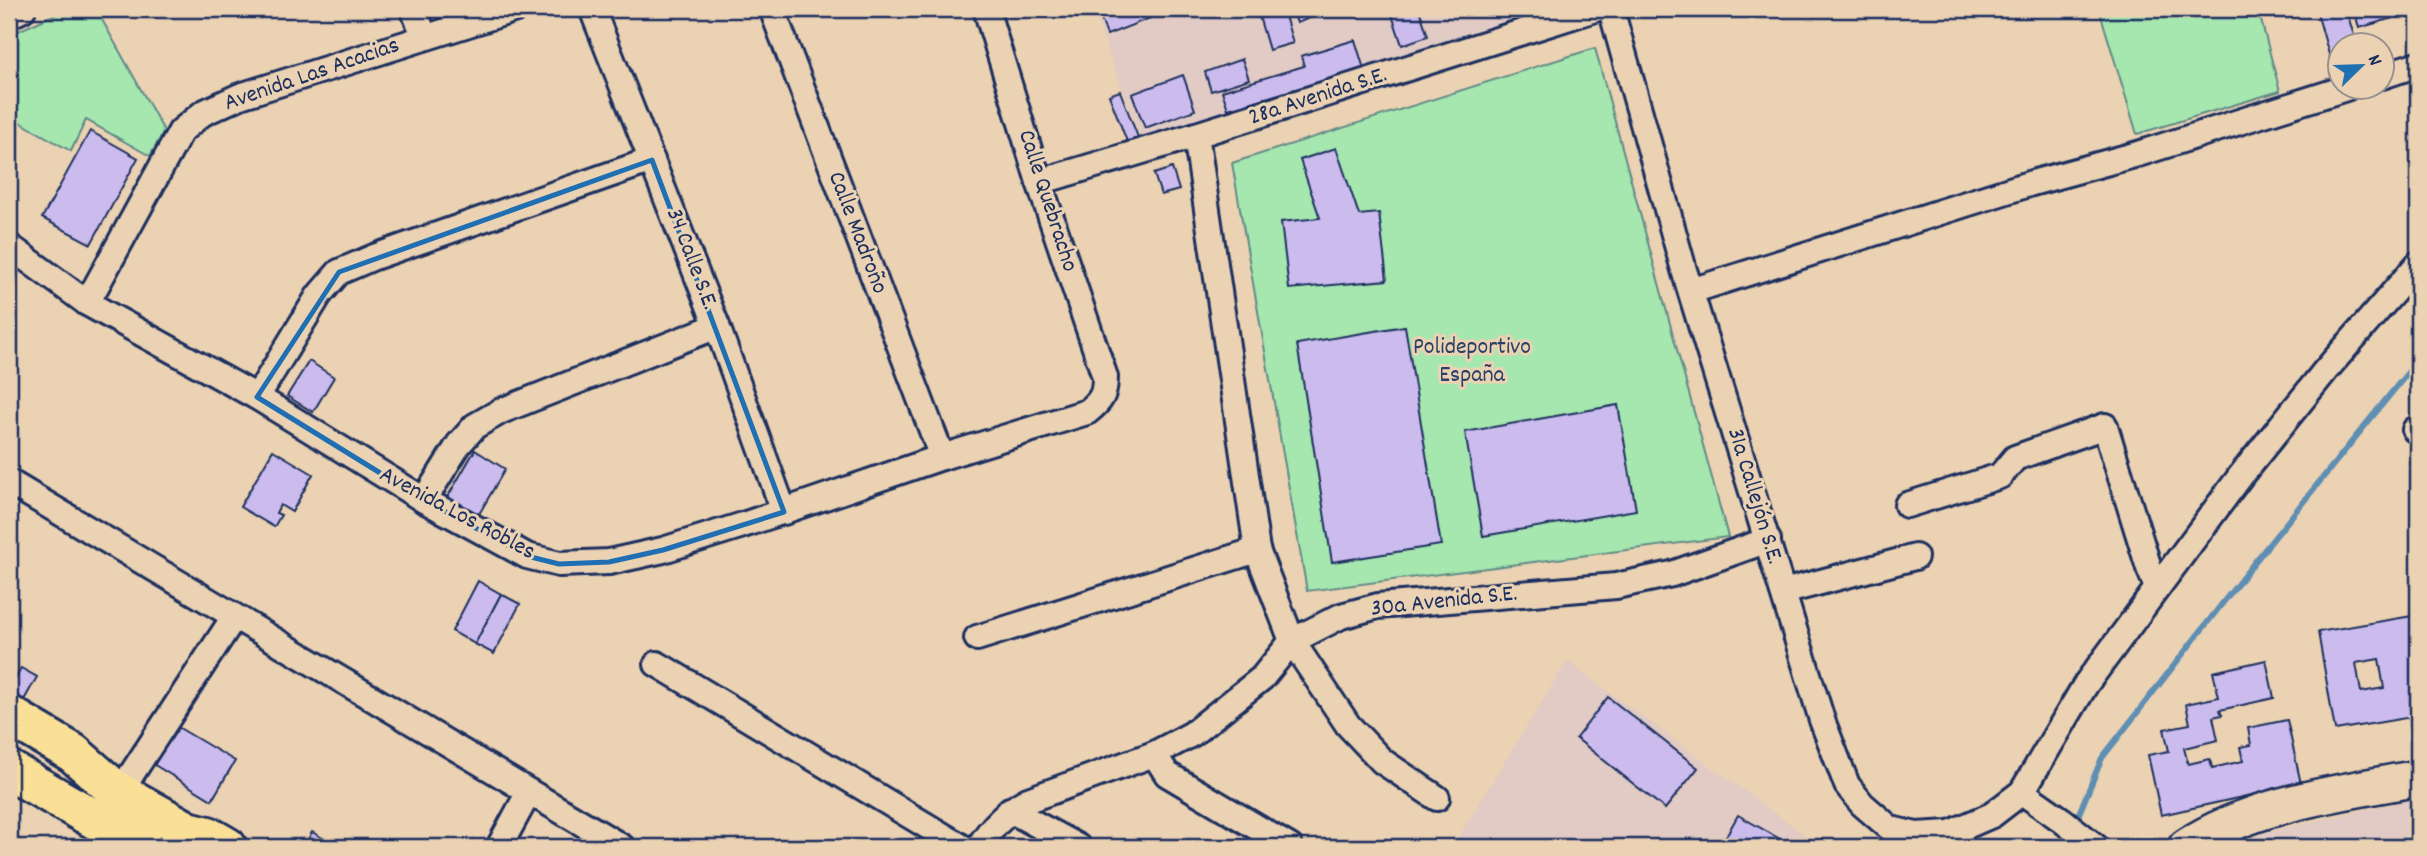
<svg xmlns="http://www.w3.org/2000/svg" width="2427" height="856" font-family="Dekko,sans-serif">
	<rect width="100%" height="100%" fill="#ebd2b3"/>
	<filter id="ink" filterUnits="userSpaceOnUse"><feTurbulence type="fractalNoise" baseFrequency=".0143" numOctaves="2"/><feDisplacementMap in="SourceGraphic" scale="14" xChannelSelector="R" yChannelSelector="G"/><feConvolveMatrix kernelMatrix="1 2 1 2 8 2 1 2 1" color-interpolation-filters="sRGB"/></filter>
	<g filter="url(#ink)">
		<g fill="#e1cbc4">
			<path d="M 1092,9 L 1560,9 L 1144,146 Z"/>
			<path d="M 1567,661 L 1821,847 L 1452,847 Z"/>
			<path d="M 2418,798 L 2418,847 L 2226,847 L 2263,833 Z"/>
		</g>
		<g fill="#a6e6af" stroke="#608a86" stroke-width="2">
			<path d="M 67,9 L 96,9 L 164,131 L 150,156 L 86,120 L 71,151 L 16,120 L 9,131 L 9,35 Z"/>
			<path d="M 2099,9 L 2258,9 L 2280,91 L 2137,134 Z"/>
			<path d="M 1595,48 L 1728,537 L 1307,591 L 1232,163 Z"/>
		</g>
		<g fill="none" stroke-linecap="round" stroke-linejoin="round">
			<g stroke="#5e8eb3" stroke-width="6">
				<path d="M 2075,823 L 2102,758 L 2253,564 L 2418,360"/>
				<path d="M 2065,847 L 2071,833"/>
			</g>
		</g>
		<g fill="#cbbced" stroke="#1b2f5e" stroke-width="2" fill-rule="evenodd">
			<path d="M 1111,9 L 1162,9 L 1163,13 L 1107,35 L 1099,14 Z"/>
			<path d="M 1270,9 L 1283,9 L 1293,43 L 1269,50 L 1258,13 Z"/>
			<path d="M 1292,9 L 1333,9 L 1297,23 Z"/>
			<path d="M 1390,9 L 1419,9 L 1428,36 L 1402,45 Z"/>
			<path d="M 2316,9 L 2346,9 L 2357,46 L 2340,46 L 2340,62 L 2332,65 Z"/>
			<path d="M 2354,9 L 2390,9 L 2393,18 L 2359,28 Z"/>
			<path d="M 1355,40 L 1364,69 L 1228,109 L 1222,91 L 1304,66 L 1301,56 Z"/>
			<path d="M 1242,59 L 1249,79 L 1211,91 L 1205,72 Z"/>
			<path d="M 1183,75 L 1195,110 L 1145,128 L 1132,94 Z"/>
			<path d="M 1120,91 L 1139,140 L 1128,144 L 1109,95 Z"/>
			<path d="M 90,131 L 138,158 L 91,244 L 42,218 Z"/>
			<path d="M 1336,148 L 1359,215 L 1379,213 L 1387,280 L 1289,289 L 1281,222 L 1320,218 L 1300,160 Z"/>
			<path d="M 1172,168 L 1179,190 L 1161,195 L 1154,174 Z"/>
			<path d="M 1405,326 L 1441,545 L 1332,562 L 1297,344 Z"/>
			<path d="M 309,361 L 334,377 L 313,412 L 287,396 Z"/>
			<path d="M 1618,405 L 1636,510 L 1483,536 L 1465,432 Z"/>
			<path d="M 273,450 L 313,474 L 292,512 L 280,505 L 276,513 L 281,515 L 274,527 L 240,507 Z"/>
			<path d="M 475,450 L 505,469 L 478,516 L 447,498 Z"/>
			<path d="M 478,581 L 501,594 L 475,644 L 452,631 Z"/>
			<path d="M 501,594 L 520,604 L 494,654 L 475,644 Z"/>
			<path d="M 2418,615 L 2418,716 L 2335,730 L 2318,632 ZM 2379,659 L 2384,688 L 2361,692 L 2356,663 Z"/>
			<path d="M 2266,660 L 2274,698 L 2220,710 L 2222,715 L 2213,717 L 2218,740 L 2184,748 L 2188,764 L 2210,759 L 2212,768 L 2243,761 L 2240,747 L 2251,745 L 2248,728 L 2287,720 L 2301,784 L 2161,815 L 2148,755 L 2169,751 L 2164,729 L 2190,724 L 2186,704 L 2219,697 L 2213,672 Z"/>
			<path d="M 21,668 L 37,677 L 24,700 L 9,691 Z"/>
			<path d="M 1608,697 L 1698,768 L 1665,809 L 1576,738 Z"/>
			<path d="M 176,726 L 235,761 L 212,800 L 153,764 Z"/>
			<path d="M 1738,815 L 1794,847 L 1720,847 Z"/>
			<path d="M 312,832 L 335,845 L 334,847 L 304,847 Z"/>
		</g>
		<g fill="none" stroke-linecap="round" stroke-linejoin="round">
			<defs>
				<g id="minor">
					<path d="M 413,9 L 425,37"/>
					<path d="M 592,9 L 717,326 L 784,512"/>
					<path d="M 772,9 L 942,457"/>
					<path d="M 1611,9 L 1684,270 L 1822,720 L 1847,785 L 1862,804 L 1891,829 L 1916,835 L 1950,833 L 1992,815 L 2022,792 L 2086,684 L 2242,474 L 2325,371 L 2418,264"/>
					<path d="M 9,16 L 23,9"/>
					<path d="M 2382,76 L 2418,64"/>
					<path d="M 1196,135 L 1257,550 L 1292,641 L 1348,725 L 1382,761 L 1437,798"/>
					<path d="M 1039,182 L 1196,135 L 1595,9"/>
					<path d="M 9,246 L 87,303 L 257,397 L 424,500 L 527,556 L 559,564 L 609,562 L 663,550 L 743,525 L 942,457 L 1087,412 C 1101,401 1105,395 1105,377 L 1039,182 L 986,9"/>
					<path d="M 1691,291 L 2032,183 L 2138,154 L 2346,88"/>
					<path d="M 87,303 L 181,131 L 203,113 L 240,96 L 516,9"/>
					<path d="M 257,397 L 319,295 L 339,272 L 374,257 L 652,160"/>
					<path d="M 2415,430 L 2418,431"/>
					<path d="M 9,482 L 622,847"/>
					<path d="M 424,500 L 459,444 L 475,426 L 501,411 L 717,326"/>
					<path d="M 1907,505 L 2000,476 L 2015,458 L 2105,426 L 2149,568 L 2157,587"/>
					<path d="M 1783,592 L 1915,557"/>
					<path d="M 977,638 L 1257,550"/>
					<path d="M 657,664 L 962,847"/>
					<path d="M 1154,754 L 1167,774 L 1290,847"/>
					<path d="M 129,778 L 234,617"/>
					<path d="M 2022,792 L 2062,820 L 2096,847"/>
					<path d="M 1010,810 L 1078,847"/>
					<path d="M 499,847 L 529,792"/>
					<path d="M 979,847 C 991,827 1007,811 1028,800 L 1154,754 L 1192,734 L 1262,678 L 1292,641 L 1341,616 L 1378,606 L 1616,586 L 1672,574 L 1768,540"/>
				</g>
				<path id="secondary" d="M 2186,847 C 2250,804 2343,792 2418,778"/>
				<g id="primary">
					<path d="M 9,715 L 73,753 L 113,788 L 133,800 L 188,831 L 208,836 L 227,847"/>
					<path d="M 9,770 L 143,847"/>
				</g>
			</defs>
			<use href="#minor" stroke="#1b2f5e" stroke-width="30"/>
			<use href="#secondary" stroke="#1b2f5e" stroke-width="40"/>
			<use href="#primary" stroke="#1b2f5e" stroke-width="44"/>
			<use href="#minor" stroke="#ebd2b3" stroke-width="24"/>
			<use href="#secondary" stroke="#ebd2b3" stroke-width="35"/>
			<use href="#primary" stroke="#fadf96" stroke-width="38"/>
		</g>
	</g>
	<path fill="none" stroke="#1f6fb2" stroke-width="5" stroke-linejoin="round" d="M 652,160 L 784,512 L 663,550 L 609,562 L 559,564 L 527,556 L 424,500 L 257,397 L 339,272 Z"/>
	<g text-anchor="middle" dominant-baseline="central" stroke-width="6" stroke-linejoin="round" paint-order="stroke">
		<g font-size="24" fill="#1b2f5e" stroke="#ebd2b3">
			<text transform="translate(312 75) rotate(-19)">Avenida Las Acacias</text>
			<text transform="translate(1318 97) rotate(-18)">28a Avenida S.E.</text>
			<text transform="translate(1047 201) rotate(72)">Calle Quebracho</text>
			<text transform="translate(857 233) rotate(69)">Calle Madroño</text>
			<text transform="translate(691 259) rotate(69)">34 Calle S.E.</text>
			<text transform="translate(1754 496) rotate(73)">31a Callejón S.E.</text>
			<text transform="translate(457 514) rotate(28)">Avenida Los Robles</text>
			<text transform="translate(1444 602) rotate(-6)">30a Avenida S.E.</text>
		</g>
		<g font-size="24" fill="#294166" stroke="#ebd2b3">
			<text x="1472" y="348">Polideportivo<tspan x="1472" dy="28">España</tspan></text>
		</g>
	</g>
	<rect width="2427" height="856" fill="none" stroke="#ebd2b3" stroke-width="35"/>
	<rect x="18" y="18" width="2392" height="821" fill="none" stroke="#1b2f5e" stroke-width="2.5" filter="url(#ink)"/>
	<g transform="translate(2361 66) rotate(67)"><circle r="33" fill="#ebd2b3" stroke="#989191" stroke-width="2"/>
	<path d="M0-5L12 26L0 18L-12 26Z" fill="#1f6fb2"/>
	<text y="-10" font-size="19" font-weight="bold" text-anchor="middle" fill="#1b2f5e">N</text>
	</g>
</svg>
